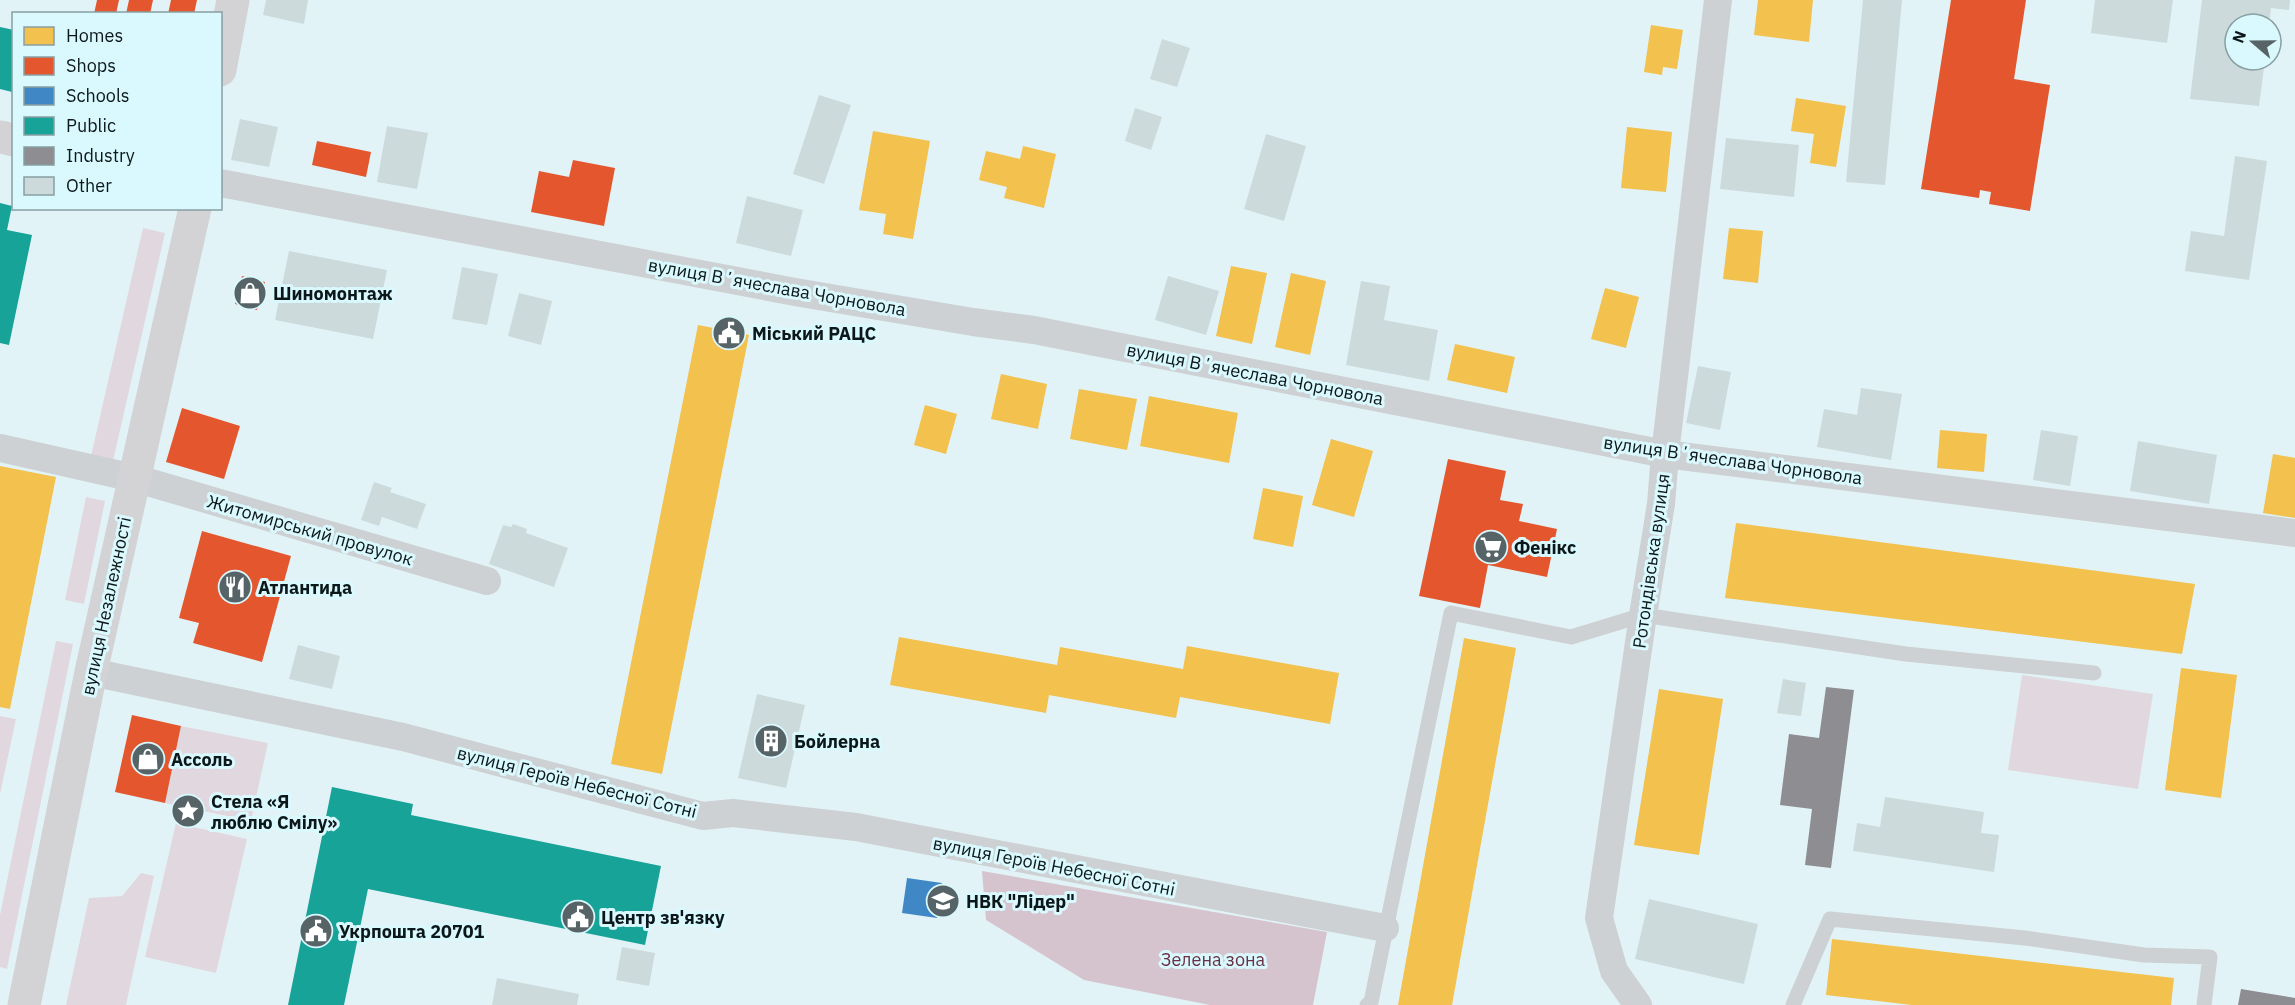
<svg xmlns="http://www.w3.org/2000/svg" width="2295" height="1005" font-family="'IBM Plex Sans',sans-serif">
	<rect width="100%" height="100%" fill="#e2f3f7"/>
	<g fill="#e1d8df">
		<path d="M 143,228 L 165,233 L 113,461 L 91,456 Z"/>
		<path d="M 86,497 L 105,501 L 84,604 L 65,600 Z"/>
		<path d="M 56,641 L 73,644 L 7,969 L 0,967 L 0,915 Z"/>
		<path d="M 2022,675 L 2153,694 L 2138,789 L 2008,770 Z"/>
		<path d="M 0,716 L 16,719 L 0,794 Z"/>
		<path d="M 181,726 L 268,743 L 251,821 L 165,803 Z"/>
		<path d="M 176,823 L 247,839 L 216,973 L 145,957 Z"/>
		<path d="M 141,873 L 154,876 L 126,1005 L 66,1005 L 89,898 L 122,896 Z"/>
	</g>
	<path fill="#d5c4cd" d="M 982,871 L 1327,932 L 1313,1005 L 1210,1005 L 1084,980 L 986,920 Z"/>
	<g fill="#f2c14e">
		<path d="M 1758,0 L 1813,0 L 1809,42 L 1754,35 Z"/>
		<path d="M 1651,25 L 1683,30 L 1677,69 L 1663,67 L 1662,75 L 1644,72 Z"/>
		<path d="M 1796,98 L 1846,106 L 1836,167 L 1810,163 L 1814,134 L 1791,131 Z"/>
		<path d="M 1627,127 L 1672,132 L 1666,192 L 1621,188 Z"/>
		<path d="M 873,131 L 930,141 L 913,239 L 883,234 L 886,214 L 859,210 Z"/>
		<path d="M 1023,146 L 1056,154 L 1044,208 L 1004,198 L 1007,187 L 979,180 L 986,151 L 1020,159 Z"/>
		<path d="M 1729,228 L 1763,231 L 1758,283 L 1723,279 Z"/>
		<path d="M 1231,266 L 1267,273 L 1252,344 L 1216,336 Z"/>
		<path d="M 1291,273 L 1326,281 L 1310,355 L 1275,347 Z"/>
		<path d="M 1605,288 L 1639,297 L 1626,348 L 1591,339 Z"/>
		<path d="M 698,325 L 749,335 L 662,774 L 611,764 Z"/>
		<path d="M 1455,344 L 1515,357 L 1507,393 L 1447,380 Z"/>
		<path d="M 1001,374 L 1047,384 L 1038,429 L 991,419 Z"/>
		<path d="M 1079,389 L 1137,399 L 1127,450 L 1070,439 Z"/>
		<path d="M 1149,396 L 1238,413 L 1229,463 L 1140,446 Z"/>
		<path d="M 925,405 L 957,414 L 946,454 L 914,445 Z"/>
		<path d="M 1940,430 L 1987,434 L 1984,472 L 1937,468 Z"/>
		<path d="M 1331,439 L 1373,451 L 1354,517 L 1312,505 Z"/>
		<path d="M 2273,454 L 2295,458 L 2295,518 L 2263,513 Z"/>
		<path d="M 0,466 L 56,477 L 10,709 L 0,707 Z"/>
		<path d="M 1263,488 L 1303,496 L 1293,547 L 1253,539 Z"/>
		<path d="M 1736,523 L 2195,584 L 2182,654 L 1725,598 Z"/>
		<path d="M 899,637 L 1057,665 L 1060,647 L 1183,669 L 1187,646 L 1339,673 L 1330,724 L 1180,697 L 1176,718 L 1049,695 L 1046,713 L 890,685 Z"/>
		<path d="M 1464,638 L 1516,648 L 1452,1005 L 1398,1005 Z"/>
		<path d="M 2181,668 L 2237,675 L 2221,798 L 2165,790 Z"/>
		<path d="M 1659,689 L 1723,699 L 1699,855 L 1634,845 Z"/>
		<path d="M 1832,939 L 2174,978 L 2171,1005 L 1912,1005 L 1826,995 Z"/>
	</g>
	<g fill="#e4572e">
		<path d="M 97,0 L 119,0 L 116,14 L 94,14 Z"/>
		<path d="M 129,0 L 153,0 L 150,14 L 126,14 Z"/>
		<path d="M 171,0 L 197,0 L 194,14 L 168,14 Z"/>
		<path d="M 1951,0 L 2026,0 L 2014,79 L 2050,85 L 2030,211 L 1989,204 L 1991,192 L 1980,190 L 1979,198 L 1921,189 Z"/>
		<path d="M 317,141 L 371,152 L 366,177 L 312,165 Z"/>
		<path d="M 573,160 L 615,168 L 604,226 L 531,212 L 539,171 L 569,177 Z"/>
		<path d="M 242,276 L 265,282 L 257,310 L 235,304 Z"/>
		<path d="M 182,408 L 240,426 L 224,479 L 166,462 Z"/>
		<path d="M 1448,459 L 1506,471 L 1500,500 L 1523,504 L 1519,521 L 1557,529 L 1547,577 L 1488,565 L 1480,608 L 1419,596 Z"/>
		<path d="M 202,531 L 291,556 L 262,662 L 193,643 L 199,623 L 179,618 Z"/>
		<path d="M 132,715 L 181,726 L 165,803 L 115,792 Z"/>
	</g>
	<path fill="#3f88c5" d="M 907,878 L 942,883 L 937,918 L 902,913 Z"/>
	<g fill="#17a398">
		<path d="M 0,27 L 14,30 L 12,92 L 0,89 Z"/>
		<path d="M 0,203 L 12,206 L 7,230 L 32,235 L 9,345 L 0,343 Z"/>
		<path d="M 332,787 L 413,804 L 411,815 L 661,866 L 645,945 L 368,889 L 344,1005 L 288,1005 Z"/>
	</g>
	<g fill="#8d8d92">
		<path d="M 1826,687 L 1854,690 L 1831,868 L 1805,865 L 1812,809 L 1780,805 L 1789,734 L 1819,738 Z"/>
		<path d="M 2241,989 L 2295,998 L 2295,1005 L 2238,1005 Z"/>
	</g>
	<g fill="#ccdadc">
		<path d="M 266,0 L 308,0 L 304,24 L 263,15 Z"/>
		<path d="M 1863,0 L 1902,0 L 1885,185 L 1846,182 Z"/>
		<path d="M 2095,0 L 2173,0 L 2167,43 L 2091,33 Z"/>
		<path d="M 2202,0 L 2290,0 L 2289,10 L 2271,8 L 2269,24 L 2235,24 L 2235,60 L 2265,60 L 2259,106 L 2190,99 Z"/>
		<path d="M 1162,39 L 1190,48 L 1177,87 L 1150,79 Z"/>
		<path d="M 819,95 L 851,105 L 824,184 L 793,174 Z"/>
		<path d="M 1135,108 L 1162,117 L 1151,150 L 1125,141 Z"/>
		<path d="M 240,119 L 278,127 L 269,167 L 231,160 Z"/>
		<path d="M 387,126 L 428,133 L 417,189 L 377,182 Z"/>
		<path d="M 1266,134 L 1306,146 L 1284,221 L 1244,209 Z"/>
		<path d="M 1726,138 L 1799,145 L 1794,197 L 1720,189 Z"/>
		<path d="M 2235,156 L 2267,161 L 2249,280 L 2185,271 L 2191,231 L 2224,236 Z"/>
		<path d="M 747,196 L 803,210 L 791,256 L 736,243 Z"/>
		<path d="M 289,251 L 387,270 L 373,339 L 275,320 Z"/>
		<path d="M 462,267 L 498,274 L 487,325 L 452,319 Z"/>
		<path d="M 1168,276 L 1219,291 L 1206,335 L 1155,320 Z"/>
		<path d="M 1361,281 L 1390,286 L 1384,320 L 1438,330 L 1429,381 L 1346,365 Z"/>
		<path d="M 519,293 L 552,301 L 541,345 L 508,336 Z"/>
		<path d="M 1698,366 L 1731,372 L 1720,430 L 1686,423 Z"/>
		<path d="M 1861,388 L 1902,394 L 1891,460 L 1817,447 L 1824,409 L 1857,415 Z"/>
		<path d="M 2041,430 L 2078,436 L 2070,486 L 2033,480 Z"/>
		<path d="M 2138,441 L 2217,455 L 2209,504 L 2130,491 Z"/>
		<path d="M 374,482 L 392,488 L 390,492 L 426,504 L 417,529 L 382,517 L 379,526 L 361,520 Z"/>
		<path d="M 513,524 L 527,529 L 526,533 L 568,548 L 554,587 L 489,564 L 503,525 L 511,527 Z"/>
		<path d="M 298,645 L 340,656 L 332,689 L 289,679 Z"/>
		<path d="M 1783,679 L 1806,683 L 1801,716 L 1777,713 Z"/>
		<path d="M 757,694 L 805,705 L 786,788 L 738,778 Z"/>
		<path d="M 1885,797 L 1984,812 L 1981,833 L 1999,835 L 1994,872 L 1853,851 L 1857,823 L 1880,827 Z"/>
		<path d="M 1649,899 L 1758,924 L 1744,984 L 1635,959 Z"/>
		<path d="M 622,947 L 655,953 L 649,986 L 616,980 Z"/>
		<path d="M 497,978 L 579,994 L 577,1005 L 492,1005 Z"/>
	</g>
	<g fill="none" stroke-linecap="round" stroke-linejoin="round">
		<g stroke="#cdd1d3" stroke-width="15">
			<path d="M 1367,1005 L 1371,1002 L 1451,613 L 1571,637 L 1643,615 L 1906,654 L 2094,673"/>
			<path d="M 1793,1005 L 1830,919 L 2025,938 L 2144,955 L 2210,957 L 2204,1005"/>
		</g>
		<g stroke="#cdd1d3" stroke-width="28">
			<path d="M 220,183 L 795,292 L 973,322 L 1034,330 L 1665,454 L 2295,533"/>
			<path d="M 0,448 L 134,478 L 487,581"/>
			<path d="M 91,672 L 403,737 L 703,816 L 733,813 L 856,827 L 1385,928"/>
			<path d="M 1638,1005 L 1614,971 L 1599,918 L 1643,615 L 1661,504 L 1665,454 L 1718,0"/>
		</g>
		<g stroke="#d3d2d5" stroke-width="33">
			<path d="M 220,70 L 233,0"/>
			<path d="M 0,137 L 14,140"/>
			<path d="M 24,1005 L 91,672 L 195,208"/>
		</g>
	</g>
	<defs>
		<symbol id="shop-disc" viewBox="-11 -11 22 22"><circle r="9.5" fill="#576467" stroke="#daf9ff"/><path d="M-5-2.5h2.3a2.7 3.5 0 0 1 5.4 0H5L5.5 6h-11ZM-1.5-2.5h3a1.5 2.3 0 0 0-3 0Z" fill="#fff"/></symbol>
		<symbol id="civic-disc" viewBox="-11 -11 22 22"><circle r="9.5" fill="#576467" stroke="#daf9ff"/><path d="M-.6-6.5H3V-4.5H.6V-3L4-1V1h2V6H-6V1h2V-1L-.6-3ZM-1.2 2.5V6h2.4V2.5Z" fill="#fff"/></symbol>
		<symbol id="supermarket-disc" viewBox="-11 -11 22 22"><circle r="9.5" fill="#576467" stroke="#daf9ff"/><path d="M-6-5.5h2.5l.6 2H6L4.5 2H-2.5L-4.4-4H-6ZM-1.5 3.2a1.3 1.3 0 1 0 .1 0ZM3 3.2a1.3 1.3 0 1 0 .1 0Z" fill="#fff"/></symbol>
		<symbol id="restaurant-disc" viewBox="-11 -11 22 22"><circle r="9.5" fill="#576467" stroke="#daf9ff"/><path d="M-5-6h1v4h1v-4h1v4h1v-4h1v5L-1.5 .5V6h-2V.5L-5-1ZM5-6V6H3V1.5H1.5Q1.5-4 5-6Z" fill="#fff"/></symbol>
		<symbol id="building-disc" viewBox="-11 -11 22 22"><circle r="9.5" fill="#576467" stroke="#daf9ff"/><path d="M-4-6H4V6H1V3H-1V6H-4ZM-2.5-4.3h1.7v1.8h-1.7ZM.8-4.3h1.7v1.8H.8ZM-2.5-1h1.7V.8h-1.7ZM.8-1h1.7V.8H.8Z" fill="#fff"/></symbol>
		<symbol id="sight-disc" viewBox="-11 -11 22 22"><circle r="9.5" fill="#576467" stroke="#daf9ff"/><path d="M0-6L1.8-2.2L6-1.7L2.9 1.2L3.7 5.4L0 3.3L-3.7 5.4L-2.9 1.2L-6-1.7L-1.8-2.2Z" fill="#fff"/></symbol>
		<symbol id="school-disc" viewBox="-11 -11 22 22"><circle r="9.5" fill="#576467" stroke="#daf9ff"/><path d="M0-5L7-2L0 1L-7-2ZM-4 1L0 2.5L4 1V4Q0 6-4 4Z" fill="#fff"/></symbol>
	</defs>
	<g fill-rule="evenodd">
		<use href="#shop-disc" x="231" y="274" width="38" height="38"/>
		<use href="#civic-disc" x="710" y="314" width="38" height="38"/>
		<use href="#supermarket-disc" x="1472" y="528" width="38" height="38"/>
		<use href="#restaurant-disc" x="216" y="568" width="38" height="38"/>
		<use href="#building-disc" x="752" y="722" width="38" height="38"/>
		<use href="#shop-disc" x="129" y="740" width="38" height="38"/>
		<use href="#sight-disc" x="169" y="792" width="38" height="38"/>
		<use href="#school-disc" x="924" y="882" width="38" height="38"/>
		<use href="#civic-disc" x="559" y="898" width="38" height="38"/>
		<use href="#civic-disc" x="297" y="912" width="38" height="38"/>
	</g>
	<g text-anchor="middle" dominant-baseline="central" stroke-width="6" stroke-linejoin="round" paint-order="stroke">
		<g font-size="18" fill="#0c1719" stroke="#daf9ff">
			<text transform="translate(777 287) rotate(10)">вулиця Вʼячеслава Чорновола</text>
			<text transform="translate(1255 374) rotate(11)">вулиця Вʼячеслава Чорновола</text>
			<text transform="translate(1733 460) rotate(8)">вулиця Вʼячеслава Чорновола</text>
			<text transform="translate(310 530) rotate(16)">Житомирський провулок</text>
			<text transform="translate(1651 561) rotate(-82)">Ротондівська вулиця</text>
			<text transform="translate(106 606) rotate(-78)">вулиця Незалежності</text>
			<text transform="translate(577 782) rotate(14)">вулиця Героїв Небесної Сотні</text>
			<text transform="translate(1054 866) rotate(11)">вулиця Героїв Небесної Сотні</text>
		</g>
		<g font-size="18" font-weight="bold" fill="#0c1719" stroke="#daf9ff" text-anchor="start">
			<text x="273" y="293">Шиномонтаж</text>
			<text x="752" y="333">Міський РАЦС</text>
			<text x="1514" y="547">Фенікс</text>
			<text x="258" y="587">Атлантида</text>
			<text x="794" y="741">Бойлерна</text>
			<text x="171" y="759">Ассоль</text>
			<text x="211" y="801">Стела «Я<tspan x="211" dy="21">люблю Смілу»</tspan></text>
			<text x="966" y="901">НВК "Лідер"</text>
			<text x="601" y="917">Центр зв'язку</text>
			<text x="339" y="931">Укрпошта 20701</text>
		</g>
		<g font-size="18" fill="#693044" stroke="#daf9ff">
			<text x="1213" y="959">Зелена зона</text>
		</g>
	</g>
	<rect x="12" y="12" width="210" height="198" fill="#daf9ff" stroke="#889fa3" stroke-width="1.5"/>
	<rect x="24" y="27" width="30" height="18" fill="#f2c14e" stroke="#889fa3" stroke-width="1.5"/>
	<text x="66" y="42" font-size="18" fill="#0c1719">Homes</text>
	<rect x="24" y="57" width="30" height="18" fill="#e4572e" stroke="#889fa3" stroke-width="1.5"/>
	<text x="66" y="72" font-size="18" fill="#0c1719">Shops</text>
	<rect x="24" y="87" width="30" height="18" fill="#3f88c5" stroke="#889fa3" stroke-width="1.5"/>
	<text x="66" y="102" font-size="18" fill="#0c1719">Schools</text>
	<rect x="24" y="117" width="30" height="18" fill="#17a398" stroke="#889fa3" stroke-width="1.5"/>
	<text x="66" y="132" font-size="18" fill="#0c1719">Public</text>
	<rect x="24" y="147" width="30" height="18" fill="#8d8d92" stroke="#889fa3" stroke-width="1.5"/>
	<text x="66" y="162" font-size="18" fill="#0c1719">Industry</text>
	<rect x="24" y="177" width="30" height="18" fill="#ccdadc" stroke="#889fa3" stroke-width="1.5"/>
	<text x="66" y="192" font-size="18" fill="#0c1719">Other</text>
	<g transform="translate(2253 42) rotate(290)"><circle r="28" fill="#daf9ff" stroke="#889fa3" stroke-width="1.5"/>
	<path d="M0-4.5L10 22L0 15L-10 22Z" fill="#576467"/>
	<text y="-9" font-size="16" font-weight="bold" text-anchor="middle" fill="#0c1719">N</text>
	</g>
</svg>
